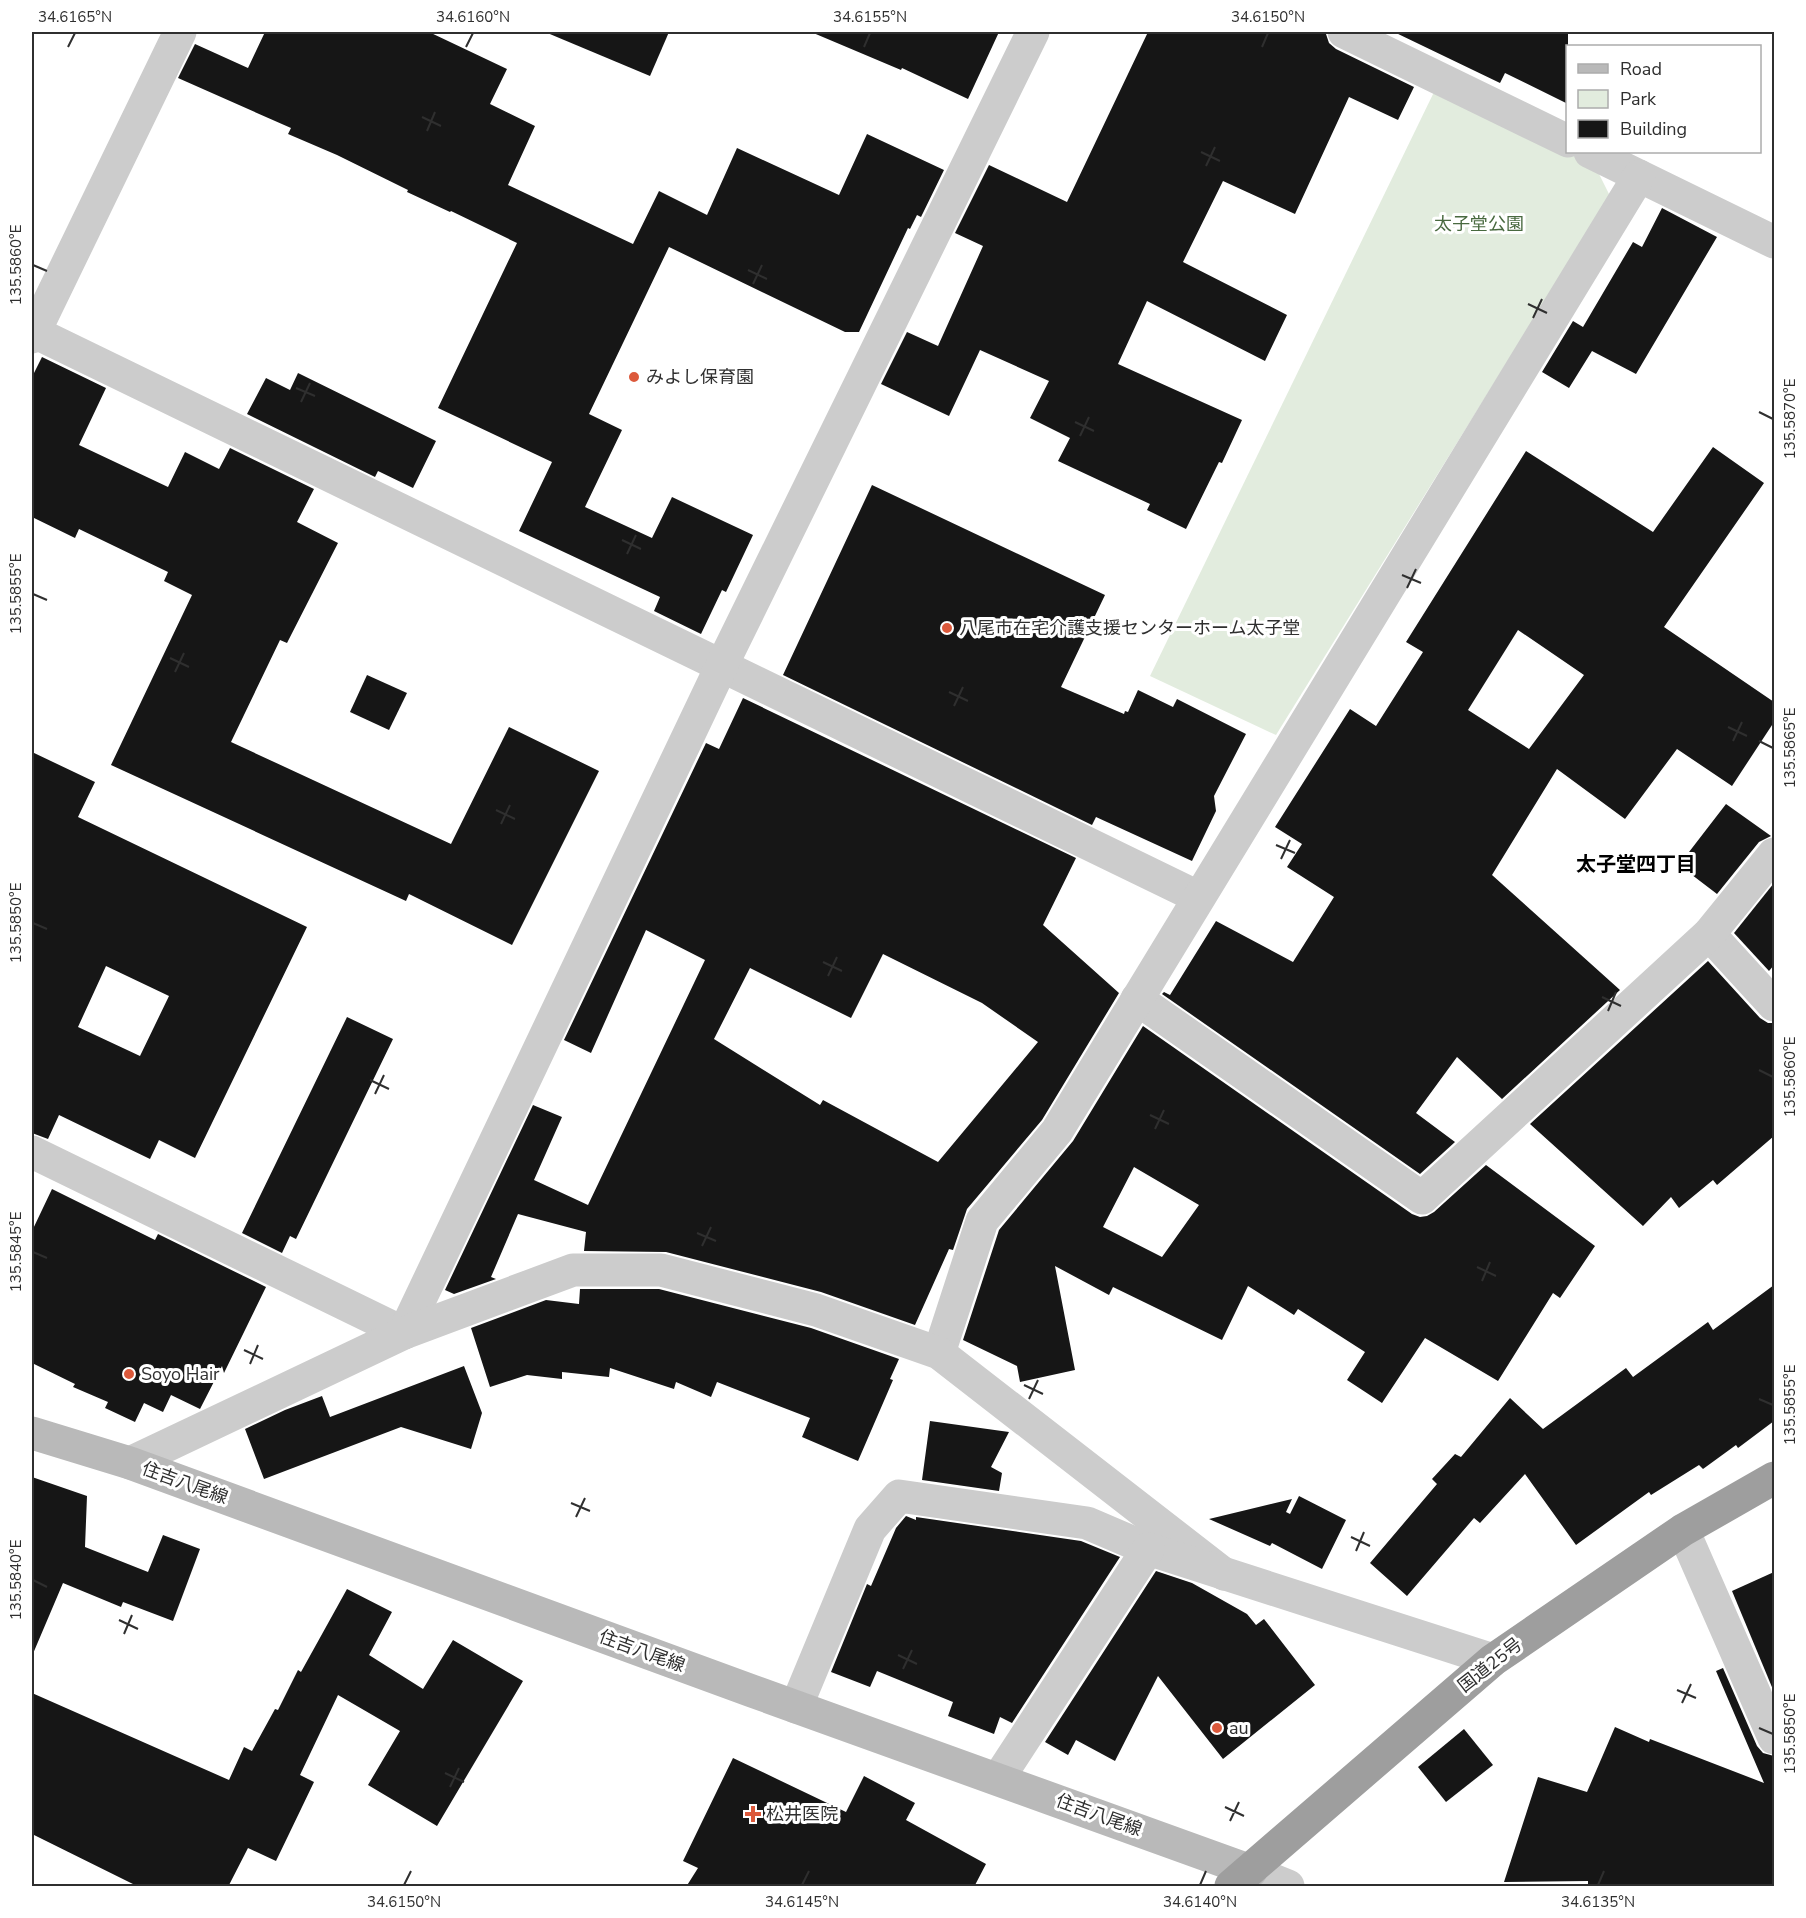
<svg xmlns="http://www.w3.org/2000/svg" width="1806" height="1918" font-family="'Nunito Sans','Noto Sans JP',sans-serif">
	<rect width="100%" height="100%" fill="#fff"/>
	<path fill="#e2ecde" d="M 1435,90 L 1595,166 L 1610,196 L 1276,735 L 1150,676 Z"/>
	<g fill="#161616" fill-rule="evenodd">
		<path d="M 265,32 L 429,32 L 507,69 L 490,104 L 535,126 L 508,185 L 633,244 L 659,191 L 707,215 L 737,148 L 839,195 L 867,134 L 944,170 L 921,217 L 917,215 L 910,229 L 908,228 L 859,332 L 845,332 L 669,247 L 589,414 L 622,430 L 585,507 L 652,538 L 672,497 L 753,535 L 726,592 L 722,590 L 701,634 L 654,611 L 660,597 L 519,531 L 552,462 L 438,408 L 517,243 L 451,211 L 450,212 L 407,192 L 408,190 L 337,155 L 288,134 L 291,128 L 178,78 L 195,44 L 248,68 Z"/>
		<path d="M 545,32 L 669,32 L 650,76 Z"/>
		<path d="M 811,32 L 999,32 L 968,99 L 902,68 L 901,70 Z"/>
		<path d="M 1148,32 L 1319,32 L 1326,34 L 1329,43 L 1336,49 L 1414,87 L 1398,120 L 1349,97 L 1295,214 L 1223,181 L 1183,262 L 1287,315 L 1265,361 L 1147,301 L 1118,364 L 1242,420 L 1222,463 L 1219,462 L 1186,529 L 1147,510 L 1150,504 L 1058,461 L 1070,438 L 1030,418 L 1049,381 L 980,350 L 949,416 L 881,384 L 907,332 L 938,346 L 983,246 L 955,233 L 989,165 L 1067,202 Z"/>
		<path d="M 1394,32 L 1568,32 L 1568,104 L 1505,73 L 1500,83 Z"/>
		<path d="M 1662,208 L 1717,237 L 1636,374 L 1592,351 L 1569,388 L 1542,372 L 1573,321 L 1583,327 L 1633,242 L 1642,247 Z"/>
		<path d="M 42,357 L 106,388 L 79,445 L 168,487 L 185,452 L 219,469 L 230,448 L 314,489 L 297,522 L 338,543 L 287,643 L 280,640 L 231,742 L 451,844 L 509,727 L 599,771 L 512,945 L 409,894 L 406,901 L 111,765 L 192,595 L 164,581 L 168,572 L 79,529 L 75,538 L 32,517 L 32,377 Z"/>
		<path d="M 298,373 L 436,441 L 413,488 L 378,471 L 375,477 L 247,414 L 266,378 L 290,390 Z"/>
		<path d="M 1713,447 L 1764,483 L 1664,627 L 1774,702 L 1774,722 L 1732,786 L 1677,749 L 1625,819 L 1557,769 L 1492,875 L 1620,990 L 1502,1099 L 1457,1057 L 1416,1113 L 1455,1142 L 1420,1174 L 1162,994 L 1164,992 L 1170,995 L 1216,921 L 1293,962 L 1334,897 L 1287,867 L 1302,844 L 1275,827 L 1350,709 L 1376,726 L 1423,652 L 1406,642 L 1526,451 L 1653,532 ZM 1518,630 L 1584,675 L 1529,749 L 1468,710 Z"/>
		<path d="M 872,485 L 1105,595 L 1061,687 L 1124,714 L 1125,711 L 1128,712 L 1138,690 L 1173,707 L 1177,699 L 1246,734 L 1214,796 L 1216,811 L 1192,861 L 1096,817 L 1092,825 L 783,675 Z"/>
		<path d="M 367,675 L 407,693 L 389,730 L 350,712 Z"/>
		<path d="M 743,698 L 1076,858 L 1043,925 L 1119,993 L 1042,1120 L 967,1209 L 953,1250 L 949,1249 L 915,1325 L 821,1292 L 666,1252 L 584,1251 L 586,1232 L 518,1214 L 491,1277 L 496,1279 L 454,1294 L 445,1290 L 533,1105 L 562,1117 L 534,1180 L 588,1205 L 705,960 L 646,930 L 591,1053 L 564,1040 L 706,743 L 719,749 ZM 883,954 L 982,1003 L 1038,1042 L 938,1162 L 823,1100 L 820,1105 L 714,1039 L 750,968 L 851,1018 Z"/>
		<path d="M 32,752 L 95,782 L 78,817 L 307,927 L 195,1158 L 159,1140 L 150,1159 L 59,1115 L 48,1139 L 32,1133 ZM 106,966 L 169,996 L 140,1056 L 78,1027 Z"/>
		<path d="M 1726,804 L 1771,836 L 1759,842 L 1717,894 L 1679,865 Z"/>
		<path d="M 1774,883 L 1774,965 L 1769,971 L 1734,933 Z"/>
		<path d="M 1708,961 L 1760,1018 L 1768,1023 L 1774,1023 L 1774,1136 L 1717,1185 L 1713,1180 L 1679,1208 L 1671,1197 L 1643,1226 L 1530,1124 Z"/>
		<path d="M 347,1017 L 393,1039 L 296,1239 L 290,1236 L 282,1253 L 242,1233 Z"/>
		<path d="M 1143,1026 L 1412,1214 L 1420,1217 L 1427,1216 L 1434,1212 L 1486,1165 L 1595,1246 L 1560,1298 L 1553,1293 L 1498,1381 L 1425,1338 L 1382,1403 L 1347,1380 L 1365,1352 L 1298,1309 L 1294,1315 L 1248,1286 L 1222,1340 L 1113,1287 L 1109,1295 L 1055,1266 L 1075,1370 L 1020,1382 L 1017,1366 L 963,1340 L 999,1230 L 1073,1141 ZM 1134,1167 L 1199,1205 L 1162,1257 L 1103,1227 Z"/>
		<path d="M 52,1189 L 155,1240 L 158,1234 L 266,1287 L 224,1373 L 222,1366 L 200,1409 L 171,1395 L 163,1412 L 144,1403 L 135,1422 L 105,1408 L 108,1402 L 73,1387 L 75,1384 L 32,1363 L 32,1231 Z"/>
		<path d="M 1774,1285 L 1774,1421 L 1738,1448 L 1736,1445 L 1703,1469 L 1699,1465 L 1651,1495 L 1649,1492 L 1576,1545 L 1525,1474 L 1480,1523 L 1474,1518 L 1407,1596 L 1370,1563 L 1437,1484 L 1432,1479 L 1455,1454 L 1461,1457 L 1510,1398 L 1543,1429 L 1626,1368 L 1633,1377 L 1708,1322 L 1713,1330 Z"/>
		<path d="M 580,1289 L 659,1289 L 811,1328 L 899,1359 L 890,1379 L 893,1380 L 858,1461 L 802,1437 L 810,1418 L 717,1382 L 711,1397 L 676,1382 L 674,1389 L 610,1368 L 609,1377 L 562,1372 L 562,1379 L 527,1375 L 490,1387 L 471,1328 L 546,1300 L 579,1304 Z"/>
		<path d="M 464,1366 L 482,1413 L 471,1449 L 401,1427 L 264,1479 L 245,1429 L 285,1410 L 322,1396 L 330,1417 Z"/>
		<path d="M 930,1421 L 1009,1432 L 991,1467 L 1002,1473 L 999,1491 L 922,1480 Z"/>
		<path d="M 32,1477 L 87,1496 L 85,1547 L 148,1572 L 163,1535 L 200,1549 L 173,1621 L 123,1602 L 121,1607 L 63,1583 L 32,1656 Z"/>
		<path d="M 1299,1496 L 1346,1520 L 1322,1569 L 1272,1543 L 1270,1546 L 1209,1519 L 1292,1499 L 1286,1512 L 1290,1514 Z"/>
		<path d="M 906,1516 L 916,1520 L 916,1517 L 1081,1541 L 1120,1557 L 1012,1723 L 1000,1717 L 994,1734 L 948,1716 L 953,1702 L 877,1671 L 870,1687 L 831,1672 L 867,1584 L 871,1586 L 896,1528 Z"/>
		<path d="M 1156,1571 L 1192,1583 L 1247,1614 L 1256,1625 L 1264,1619 L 1315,1685 L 1223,1759 L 1158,1676 L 1115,1761 L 1076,1740 L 1068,1755 L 1045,1742 Z"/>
		<path d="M 1774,1572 L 1774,1692 L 1732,1591 Z"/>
		<path d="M 347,1589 L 392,1612 L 369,1655 L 423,1689 L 453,1640 L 523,1681 L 437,1826 L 368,1785 L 400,1731 L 338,1695 L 300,1775 L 314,1782 L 276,1861 L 248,1848 L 228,1887 L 139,1887 L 32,1834 L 32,1693 L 229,1780 L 244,1747 L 252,1751 L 275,1709 L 278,1710 L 298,1670 L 301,1672 Z"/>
		<path d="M 1723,1668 L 1757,1746 L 1763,1753 L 1774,1756 L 1774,1887 L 1588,1887 L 1588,1881 L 1504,1882 L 1538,1777 L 1587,1792 L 1615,1727 L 1649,1742 L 1650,1739 L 1764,1783 L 1716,1671 Z"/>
		<path d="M 1464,1729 L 1493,1765 L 1446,1802 L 1418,1767 Z"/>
		<path d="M 733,1758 L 846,1812 L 864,1776 L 915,1803 L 906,1820 L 986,1864 L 974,1887 L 686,1887 L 698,1868 L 683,1861 Z"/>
	</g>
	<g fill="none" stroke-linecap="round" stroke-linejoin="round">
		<g stroke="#ccc" stroke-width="33">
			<path d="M 1344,32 L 1568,141"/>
			<path d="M 1590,152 L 1774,242"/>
			<path d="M 32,331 L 1198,897"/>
			<path d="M 32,337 L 180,32"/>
			<path d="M 1709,934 L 1774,1005"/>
			<path d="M 1137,999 L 1422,1198 L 1709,934 L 1774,854"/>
			<path d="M 32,1152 L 404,1333"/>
			<path d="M 404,1333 L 722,665 L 1033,32"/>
			<path d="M 939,1353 L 982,1221 L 1057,1131 L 1639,176"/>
			<path d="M 130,1463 L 404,1333 L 573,1270 L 661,1270 L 816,1310 L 939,1353 L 1224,1574"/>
			<path d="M 1683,1530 L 1774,1738"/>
			<path d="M 796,1707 L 870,1529 L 899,1496 L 1087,1523 L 1148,1549 L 1493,1660"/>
			<path d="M 998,1779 L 1148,1549"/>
		</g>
		<path stroke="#ccc" stroke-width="33" d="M 1251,1871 L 1288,1886"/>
		<path stroke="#b9b9b9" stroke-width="33" d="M 32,1433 L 130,1463 L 752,1691 L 1251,1871"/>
		<path stroke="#9e9e9e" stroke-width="33" d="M 1231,1886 L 1493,1660 L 1683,1530 L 1774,1478"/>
	</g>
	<path fill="none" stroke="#2f2f2f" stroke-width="2" d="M 68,47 L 75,33M 466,47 L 473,33M 864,47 L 870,33M 1262,47 L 1268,33M 422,117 L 441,126M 427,131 L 435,112M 1201,152 L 1220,161M 1206,166 L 1215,147M 33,265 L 47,271M 748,270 L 767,279M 753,284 L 762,265M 1528,304 L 1547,313M 1533,318 L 1542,299M 296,388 L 315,396M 301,402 L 310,383M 1759,412 L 1773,419M 1075,422 L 1094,431M 1080,436 L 1089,417M 622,540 L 641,549M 627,554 L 636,535M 1402,575 L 1421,583M 1407,588 L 1416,569M 33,594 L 47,600M 170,658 L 189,667M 175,672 L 184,653M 949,692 L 968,701M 954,706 L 963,687M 1728,727 L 1747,736M 1733,741 L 1742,722M 1759,741 L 1773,748M 496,810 L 515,819M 501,824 L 510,805M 1276,845 L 1295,853M 1281,859 L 1290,840M 33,923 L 47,929M 823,962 L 842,971M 828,976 L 837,957M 1602,997 L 1621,1006M 1608,1011 L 1616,992M 1759,1070 L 1773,1077M 370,1080 L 389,1089M 375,1094 L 384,1075M 1150,1115 L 1169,1124M 1155,1129 L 1164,1110M 697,1233 L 716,1241M 702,1246 L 711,1227M 33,1252 L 47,1258M 1477,1267 L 1496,1276M 1482,1281 L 1490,1262M 244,1350 L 263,1359M 250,1364 L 258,1345M 1024,1385 L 1043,1394M 1029,1399 L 1038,1380M 1759,1399 L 1773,1405M 571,1503 L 590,1511M 576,1517 L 585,1498M 1351,1537 L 1370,1546M 1356,1551 L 1364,1532M 33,1580 L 47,1587M 119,1620 L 138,1629M 124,1634 L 132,1615M 898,1655 L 917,1664M 903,1669 L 912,1650M 1677,1690 L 1696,1698M 1682,1703 L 1691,1684M 1759,1728 L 1773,1734M 445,1773 L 464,1782M 450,1787 L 459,1768M 1225,1807 L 1244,1816M 1230,1821 L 1239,1802M 404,1885 L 411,1871M 802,1885 L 809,1871M 1200,1885 L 1206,1871M 1598,1885 L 1604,1871"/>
	<g fill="#dc593b" stroke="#fff" stroke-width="2">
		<circle cx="634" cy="377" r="6"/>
		<circle cx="947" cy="628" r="6"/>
		<circle cx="129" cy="1374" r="6"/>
		<circle cx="1217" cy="1728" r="6"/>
		<path d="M750 1805h6v6h6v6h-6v6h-6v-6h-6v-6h6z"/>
	</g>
	<g text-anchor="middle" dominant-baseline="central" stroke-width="6" stroke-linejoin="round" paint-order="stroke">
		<g font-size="18" fill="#48693f" stroke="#fff">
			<text x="1479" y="224">太子堂公園</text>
		</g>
		<g font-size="18" fill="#2f2f2f" stroke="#fff" text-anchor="start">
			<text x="646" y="377">みよし保育園</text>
			<text x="959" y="628">八尾市在宅介護支援センターホーム太子堂</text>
			<text x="141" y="1374">Soyo Hair</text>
			<text x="1229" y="1728">au</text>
			<text x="766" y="1814">松井医院</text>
		</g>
		<g font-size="18" fill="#2f2f2f" stroke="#fff">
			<text transform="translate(185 1483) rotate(20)">住吉八尾線</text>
			<text transform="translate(642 1651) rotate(20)">住吉八尾線</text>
			<text transform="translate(1490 1665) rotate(-38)">国道25号</text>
			<text transform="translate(1099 1815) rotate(20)">住吉八尾線</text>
		</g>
		<g font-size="20" font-weight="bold" fill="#000" stroke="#fff">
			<text x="1636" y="864">太子堂四丁目</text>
		</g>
	</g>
	<rect width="1806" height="1918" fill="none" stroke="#ffffff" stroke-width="66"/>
	<rect x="1566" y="45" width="195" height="108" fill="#ffffff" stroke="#acacac" stroke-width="1.5"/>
	<rect x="1578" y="64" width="30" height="9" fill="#b9b9b9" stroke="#acacac" stroke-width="1.5"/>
	<text x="1620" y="75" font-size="18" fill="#2f2f2f">Road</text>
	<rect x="1578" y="90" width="30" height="18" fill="#e2ecde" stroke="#acacac" stroke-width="1.5"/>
	<text x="1620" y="105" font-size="18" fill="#2f2f2f">Park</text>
	<rect x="1578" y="120" width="30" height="18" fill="#161616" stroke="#acacac" stroke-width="1.5"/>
	<text x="1620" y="135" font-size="18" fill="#2f2f2f">Building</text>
	<rect x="33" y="33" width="1740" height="1852" fill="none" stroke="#2f2f2f" stroke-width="2"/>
	<g font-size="15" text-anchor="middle" fill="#2f2f2f">
		<text x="75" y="22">34.6165°N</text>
		<text x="473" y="22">34.6160°N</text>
		<text x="870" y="22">34.6155°N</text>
		<text x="1268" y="22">34.6150°N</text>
		<text transform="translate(16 265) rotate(-90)" y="5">135.5860°E</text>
		<text transform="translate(1790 419) rotate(-90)" y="5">135.5870°E</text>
		<text transform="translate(16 594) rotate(-90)" y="5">135.5855°E</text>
		<text transform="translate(1790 748) rotate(-90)" y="5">135.5865°E</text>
		<text transform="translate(16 923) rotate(-90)" y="5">135.5850°E</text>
		<text transform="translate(1790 1077) rotate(-90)" y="5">135.5860°E</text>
		<text transform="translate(16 1252) rotate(-90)" y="5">135.5845°E</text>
		<text transform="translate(1790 1405) rotate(-90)" y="5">135.5855°E</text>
		<text transform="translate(16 1580) rotate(-90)" y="5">135.5840°E</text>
		<text transform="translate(1790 1734) rotate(-90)" y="5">135.5850°E</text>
		<text x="404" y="1907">34.6150°N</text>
		<text x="802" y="1907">34.6145°N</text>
		<text x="1200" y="1907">34.6140°N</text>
		<text x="1598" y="1907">34.6135°N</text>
	</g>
</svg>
